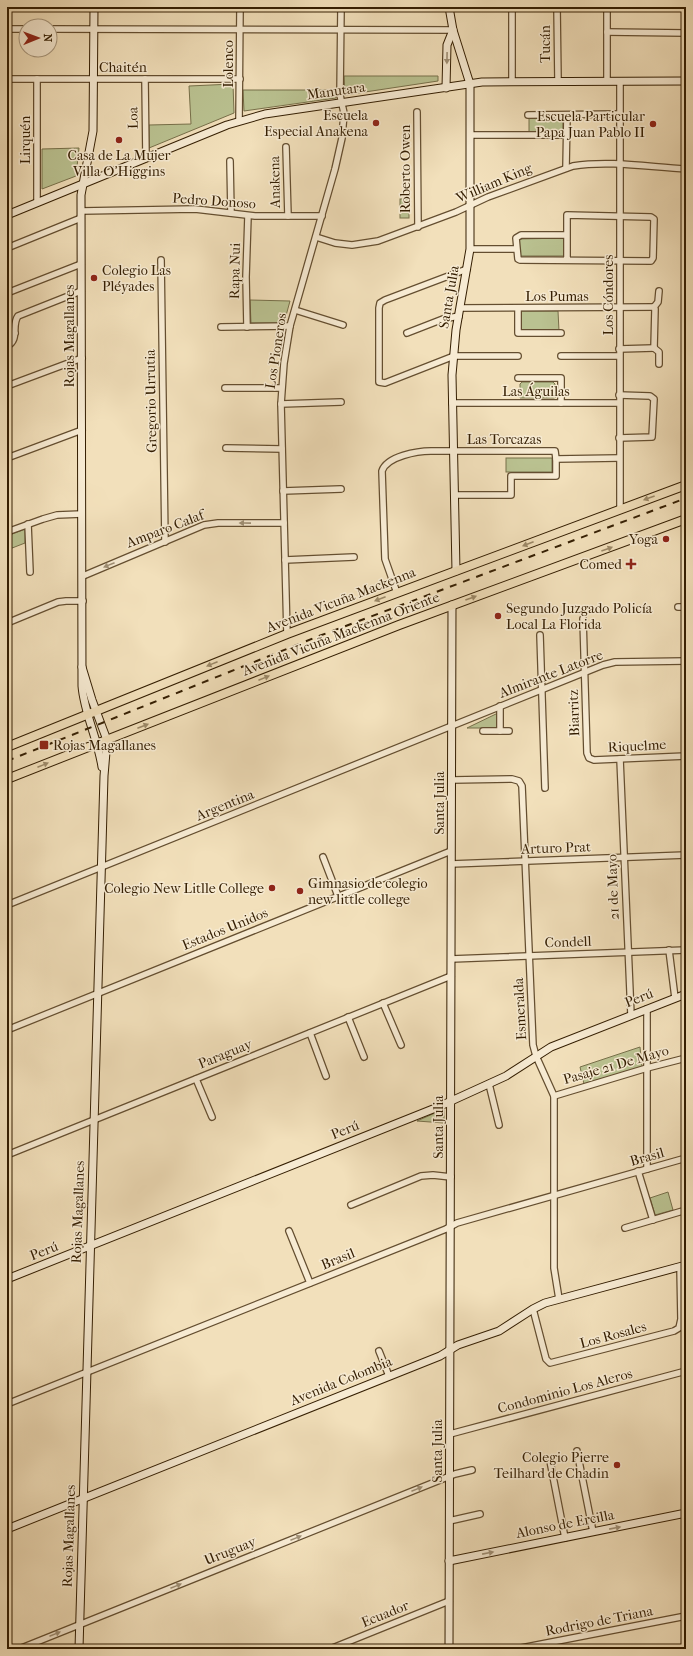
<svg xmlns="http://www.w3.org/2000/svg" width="693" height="1656" font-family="'IM FELL French Canon',serif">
	<rect width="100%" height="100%" fill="#f2e0bb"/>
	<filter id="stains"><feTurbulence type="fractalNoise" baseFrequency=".005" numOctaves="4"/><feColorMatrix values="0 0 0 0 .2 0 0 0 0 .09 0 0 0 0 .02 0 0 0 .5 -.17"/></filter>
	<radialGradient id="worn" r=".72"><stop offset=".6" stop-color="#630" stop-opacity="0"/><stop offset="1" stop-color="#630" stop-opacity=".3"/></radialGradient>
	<g fill="#bac291" stroke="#77704a">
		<path d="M 344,76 L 438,76 L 438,81 L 345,95 Z"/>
		<path d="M 233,84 L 234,113 L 149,148 L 149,125 L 191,124 L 189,86 Z"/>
		<path d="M 243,90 L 336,90 L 336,98 L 244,111 Z"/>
		<path d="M 529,118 L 563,119 L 563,132 L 529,132 Z"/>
		<path d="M 79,148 L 76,176 L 42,189 L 42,149 Z"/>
		<rect x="400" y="199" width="9" height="19"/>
		<path d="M 566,238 L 566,256 L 518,256 L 518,239 Z"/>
		<path d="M 250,300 L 290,301 L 284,323 L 251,323 Z"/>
		<path d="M 519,311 L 558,311 L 559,331 L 519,331 Z"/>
		<path d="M 522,382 L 553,382 L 555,384 L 556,397 L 554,398 L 520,398 L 520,384 Z"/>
		<rect x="506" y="458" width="46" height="14"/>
		<path d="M 25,529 L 25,543 L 7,550 L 7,536 Z"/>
		<path d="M 498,713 L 499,725 L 496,728 L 467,728 Z"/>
		<path d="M 640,1047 L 642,1067 L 584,1084 L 580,1067 Z"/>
		<path d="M 444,1109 L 444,1123 L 417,1121 Z"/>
		<path d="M 668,1192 L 673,1210 L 655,1215 L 650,1198 Z"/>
	</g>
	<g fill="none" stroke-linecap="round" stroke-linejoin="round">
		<defs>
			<g id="street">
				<path d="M 512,7 L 512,82"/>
				<path d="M 557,7 L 558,81"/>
				<path d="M 449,8 L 512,8"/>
				<path d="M 7,29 L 26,29"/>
				<path d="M 50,29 L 453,30"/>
				<path d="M 607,32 L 686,33"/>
				<path d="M 7,79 L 240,79"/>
				<path d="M 145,79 L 146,158"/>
				<path d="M 607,81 L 607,7"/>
				<path d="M 417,112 L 418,227"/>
				<path d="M 528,115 L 620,114"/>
				<path d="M 239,121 L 240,7"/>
				<path d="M 470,135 L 567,135"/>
				<path d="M 286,147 L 288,216"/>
				<path d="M 230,161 L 231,213"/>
				<path d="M 566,168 L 567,115"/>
				<path d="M 37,202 L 37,79"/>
				<path d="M 81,211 L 195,209 L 255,216 L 322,216"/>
				<path d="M 567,235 L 521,235 L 516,238 L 518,259 L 520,260 L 651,261 L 653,258 L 654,219 L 651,217 L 567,215 L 567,260"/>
				<path d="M 316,237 L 335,243 L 352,245 L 378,241 L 456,212 L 488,197 L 573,166 C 609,160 649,167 686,169"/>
				<path d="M 7,248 L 81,218"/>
				<path d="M 470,249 L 516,249"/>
				<path d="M 161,260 L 165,542"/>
				<path d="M 467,269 L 385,300 L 380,303 L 379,308 L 379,382 L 385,383 L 454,356 L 518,356"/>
				<path d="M 7,293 L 81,264"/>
				<path d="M 654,307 L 655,309 L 654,348"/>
				<path d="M 654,307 L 658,302 L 659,291"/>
				<path d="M 460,308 L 654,307"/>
				<path d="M 518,308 L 518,333 L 561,333"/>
				<path d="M 295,310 L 343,325"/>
				<path d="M 221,327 L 290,326"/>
				<path d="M 247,327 L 246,277 L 248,216"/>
				<path d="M 407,333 L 443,319 L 459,316"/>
				<path d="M 7,336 L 15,333"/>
				<path d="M 7,346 C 20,340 11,325 18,316 L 81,291"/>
				<path d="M 654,348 L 659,352 L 659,364"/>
				<path d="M 619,349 L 654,348"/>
				<path d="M 561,356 L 619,356"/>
				<path d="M 518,378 L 561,378 L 561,403"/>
				<path d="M 7,386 L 82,358"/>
				<path d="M 225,388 L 281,388"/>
				<path d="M 452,403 L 619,403"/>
				<path d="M 281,404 L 341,402"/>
				<path d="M 619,438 L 652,437 L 654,399 L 650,396 L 619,395"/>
				<path d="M 226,448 L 282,449"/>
				<path d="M 7,458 L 82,430"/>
				<path d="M 283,491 L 341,489"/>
				<path d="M 454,495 L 511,495 L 511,476 L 556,476 L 556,459"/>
				<path d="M 620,510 L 620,81"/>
				<path d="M 28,524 L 30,572"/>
				<path d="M 7,532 L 43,519 L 57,515 L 82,514"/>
				<path d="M 285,560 L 354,557"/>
				<path d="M 83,576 L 204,525 L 218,523 L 284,523"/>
				<path d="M 397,593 L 385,559 L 382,471 C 387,456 418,451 431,451 L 555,451 L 556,459 L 619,458"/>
				<path d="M 678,607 L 686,607"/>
				<path d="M 583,619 L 587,753 L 589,758 L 594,760 L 686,756"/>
				<path d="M 7,623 L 58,602 L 66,601 L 83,601"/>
				<path d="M 287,634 L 281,404 L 284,363 L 290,326 L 335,169 L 342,138 L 344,113 L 340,95 L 341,7"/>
				<path d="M 540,635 L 545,788"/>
				<path d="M 500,706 L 500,731"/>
				<path d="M 483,731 L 509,731"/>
				<path d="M 620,759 L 631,1015"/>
				<path d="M 452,780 L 512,779 L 519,781 L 522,786 L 533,1045 L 536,1056 L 554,1096 L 554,1268 L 559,1299"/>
				<path d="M 323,857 L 338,896"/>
				<path d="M 451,864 L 686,855"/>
				<path d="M 7,905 L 603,665 L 615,662 L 686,661"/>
				<path d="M 669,950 L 675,998"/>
				<path d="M 451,959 L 686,950"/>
				<path d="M 383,1003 L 401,1045"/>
				<path d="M 348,1017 L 364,1057"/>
				<path d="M 7,1030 L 451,851"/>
				<path d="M 310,1033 L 326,1076"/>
				<path d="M 196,1079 L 212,1117"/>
				<path d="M 489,1084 L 499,1125"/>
				<path d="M 554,1096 L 647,1068 L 686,1058"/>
				<path d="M 7,1155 L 451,976"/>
				<path d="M 647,1169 L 647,1009"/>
				<path d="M 638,1171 L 653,1220"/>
				<path d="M 351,1205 L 421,1176 L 433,1175 L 451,1177"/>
				<path d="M 625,1228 L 686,1210"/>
				<path d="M 289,1231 L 310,1283"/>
				<path d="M 533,1309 L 546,1359 L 550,1363 L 674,1331 L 679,1328 L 681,1319 L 680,1267"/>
				<path d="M 379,1351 L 389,1376"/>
				<path d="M 7,1404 L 446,1229 L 457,1223 L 686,1158"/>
				<path d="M 450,1434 L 686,1371"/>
				<path d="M 577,1451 L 593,1532"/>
				<path d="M 550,1461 L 565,1538"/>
				<path d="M 449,1521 L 480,1514"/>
				<path d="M 19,1649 L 455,1474 L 472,1470"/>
				<path d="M 330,1649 L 449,1601"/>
				<path d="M 516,1649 L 686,1616"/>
			</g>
			<g id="secondary">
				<path d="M 94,7 L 93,131 L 81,195 L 82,686 C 84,713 98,739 102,767"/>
				<path d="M 449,7 L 453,30 L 470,84 L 470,249 L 456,330 L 452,375 L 456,571"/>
				<path d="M 446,88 L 447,45 L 453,30"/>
				<path d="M 7,215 L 227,125 L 265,114 L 482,82 L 686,81"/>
				<path d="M 7,1279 L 438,1107 L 506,1076 L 551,1047 L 686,994"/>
				<path d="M 7,1529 L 440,1356 L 458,1345 L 499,1331 L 533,1309 L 545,1303 L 686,1265"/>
				<path d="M 449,1561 L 686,1513"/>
				<path d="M 79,1649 L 104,776 L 107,740 L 92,700 L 82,667"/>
				<path d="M 449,1649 L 452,605"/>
			</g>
			<g id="primary">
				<path d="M 7,747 L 287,634 L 686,485"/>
				<path d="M 7,779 L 399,625 L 686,519"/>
			</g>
		</defs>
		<use href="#street" stroke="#644e30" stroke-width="8"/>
		<use href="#secondary" stroke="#341e02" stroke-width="9"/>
		<use href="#primary" stroke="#341e02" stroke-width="10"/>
		<use href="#street" stroke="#f7ebd3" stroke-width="5.5"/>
		<use href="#secondary" stroke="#f7ebd3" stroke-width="7"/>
		<use href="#primary" stroke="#f2e0bb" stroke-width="8"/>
		<path stroke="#341e02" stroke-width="2" stroke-dasharray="7 7" stroke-linecap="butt" d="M 7,761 L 319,636 L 681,500"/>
	</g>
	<defs><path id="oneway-solid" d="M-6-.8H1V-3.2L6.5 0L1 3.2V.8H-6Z"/></defs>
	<g fill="#9f8f75">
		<use href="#oneway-solid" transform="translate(447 58) rotate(91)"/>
		<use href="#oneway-solid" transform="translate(245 523) rotate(-179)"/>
		<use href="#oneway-solid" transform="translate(109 565) rotate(158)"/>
		<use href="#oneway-solid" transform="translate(417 1489) rotate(-22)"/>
		<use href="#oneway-solid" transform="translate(615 1528) rotate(-11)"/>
		<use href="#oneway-solid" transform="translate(296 1538) rotate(-22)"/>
		<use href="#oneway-solid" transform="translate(488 1553) rotate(-11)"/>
		<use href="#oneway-solid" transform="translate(176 1586) rotate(-22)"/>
		<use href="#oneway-solid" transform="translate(55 1634) rotate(-22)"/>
	</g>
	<g fill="#9c8968">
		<use href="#oneway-solid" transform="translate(649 498) rotate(160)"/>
		<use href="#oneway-solid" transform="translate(528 544) rotate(159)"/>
		<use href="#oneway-solid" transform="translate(607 549) rotate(-20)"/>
		<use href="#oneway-solid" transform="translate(471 598) rotate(-20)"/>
		<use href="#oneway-solid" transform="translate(380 599) rotate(159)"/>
		<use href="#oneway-solid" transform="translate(212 664) rotate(158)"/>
		<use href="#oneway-solid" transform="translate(264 678) rotate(-22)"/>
		<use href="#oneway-solid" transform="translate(143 726) rotate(-21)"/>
		<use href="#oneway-solid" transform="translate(43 765) rotate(-22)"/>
	</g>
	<g fill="#8f2418" stroke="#f7ebd3" stroke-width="1.5">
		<circle cx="376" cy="123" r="4"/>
		<circle cx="653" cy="124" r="4"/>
		<circle cx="119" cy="140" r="4"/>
		<circle cx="94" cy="278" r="4"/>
		<circle cx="666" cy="539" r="4"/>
		<path d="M629 558h4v4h4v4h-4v4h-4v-4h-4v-4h4z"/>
		<circle cx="498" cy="616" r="4"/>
		<rect x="39" y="740" width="10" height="10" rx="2"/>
		<circle cx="272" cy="888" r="4"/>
		<circle cx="300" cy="891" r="4"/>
		<circle cx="617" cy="1465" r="4"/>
	</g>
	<g text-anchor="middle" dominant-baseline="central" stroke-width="3" stroke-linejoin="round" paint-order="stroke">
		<g font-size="14" fill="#341e02" stroke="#f7ebd3">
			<text transform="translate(545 44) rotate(-90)">Tucán</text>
			<text transform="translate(228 64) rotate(-90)">Lolenco</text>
			<text x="123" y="67">Chaitén</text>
			<text transform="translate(336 91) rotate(-8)">Manutara</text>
			<text transform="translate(133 118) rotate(-91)">Loa</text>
			<text transform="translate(25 140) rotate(-90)">Lirquén</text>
			<text transform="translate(405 169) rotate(-90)">Roberto Owen</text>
			<text transform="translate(275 182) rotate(-91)">Anakena</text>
			<text transform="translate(494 183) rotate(-23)">William King</text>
			<text transform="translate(214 201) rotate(4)">Pedro Donoso</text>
			<text transform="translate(235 271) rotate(-89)">Rapa Nui</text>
			<text transform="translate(608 295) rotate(-90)">Los Cóndores</text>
			<text x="557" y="296">Los Pumas</text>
			<text transform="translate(449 297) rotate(-80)">Santa Julia</text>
			<text transform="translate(69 336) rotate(-90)">Rojas Magallanes</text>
			<text transform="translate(276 351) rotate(-81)">Los Pioneros</text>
			<text x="536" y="391">Las Águilas</text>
			<text transform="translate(151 401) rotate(-91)">Gregorio Urrutia</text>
			<text x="504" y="439">Las Torcazas</text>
			<text transform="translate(165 529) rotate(-21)">Amparo Calaf</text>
			<text transform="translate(341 600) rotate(-21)">Avenida Vicuña Mackenna</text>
			<text transform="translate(341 634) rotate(-21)">Avenida Vicuña Mackenna Oriente</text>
			<text transform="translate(551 674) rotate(-21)">Almirante Latorre</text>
			<text transform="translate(574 713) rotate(-92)">Biarritz</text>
			<text transform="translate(637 746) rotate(-3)">Riquelme</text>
			<text transform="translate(439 803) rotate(-90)">Santa Julia</text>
			<text transform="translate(225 805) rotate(-22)">Argentina</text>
			<text transform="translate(556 848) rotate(-2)">Arturo Prat</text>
			<text transform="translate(613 887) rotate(-92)">21 de Mayo</text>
			<text transform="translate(225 929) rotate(-22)">Estados Unidos</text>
			<text transform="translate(568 942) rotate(-2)">Condell</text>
			<text transform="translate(639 998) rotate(-21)">Perú</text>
			<text transform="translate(520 1009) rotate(-93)">Esmeralda</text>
			<text transform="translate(225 1054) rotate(-22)">Paraguay</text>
			<text transform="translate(616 1065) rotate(-16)">Pasaje 21 De Mayo</text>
			<text transform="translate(438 1127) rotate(-90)">Santa Julia</text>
			<text transform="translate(345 1130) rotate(-22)">Perú</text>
			<text transform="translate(647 1157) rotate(-16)">Brasil</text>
			<text transform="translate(78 1212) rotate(-88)">Rojas Magallanes</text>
			<text transform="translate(44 1251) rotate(-21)">Perú</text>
			<text transform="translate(338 1259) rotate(-22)">Brasil</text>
			<text transform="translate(613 1335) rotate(-15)">Los Rosales</text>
			<text transform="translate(341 1381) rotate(-22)">Avenida Colombia</text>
			<text transform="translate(565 1391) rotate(-15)">Condominio Los Aleros</text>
			<text transform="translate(437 1451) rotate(-90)">Santa Julia</text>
			<text transform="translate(565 1524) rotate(-11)">Alonso de Ercilla</text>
			<text transform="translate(69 1536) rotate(-88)">Rojas Magallanes</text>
			<text transform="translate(230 1551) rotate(-22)">Uruguay</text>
			<text transform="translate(385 1614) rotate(-22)">Ecuador</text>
			<text transform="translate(599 1621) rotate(-11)">Rodrigo de Triana</text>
		</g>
		<g font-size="14" fill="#341e02" stroke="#f7ebd3" text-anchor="end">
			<text x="368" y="115">Escuela<tspan x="368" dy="16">Especial Anakena</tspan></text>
			<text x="645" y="116">Escuela Particular<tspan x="645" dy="16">Papa Juan Pablo II</tspan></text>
			<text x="119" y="155" text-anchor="middle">Casa de La Mujer<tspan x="119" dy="16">Villa O'Higgins</tspan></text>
			<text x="102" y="270" text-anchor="start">Colegio Las<tspan x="102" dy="16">Pléyades</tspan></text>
			<text x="658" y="539">Yoga</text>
			<text x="622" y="564">Comed</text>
			<text x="506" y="608" text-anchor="start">Segundo Juzgado Policía<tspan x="506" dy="16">Local La Florida</tspan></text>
			<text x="53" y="745" text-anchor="start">Rojas Magallanes</text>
			<text x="308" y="883" text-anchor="start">Gimnasio de colegio<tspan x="308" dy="16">new little college</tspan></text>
			<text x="264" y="888">Colegio New Litlle College</text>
			<text x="609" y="1457">Colegio Pierre<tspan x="609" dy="16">Teilhard de Chadin</tspan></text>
		</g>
	</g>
	<rect width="693" height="1656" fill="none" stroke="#f2e0bb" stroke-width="24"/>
	<rect x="8" y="8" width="677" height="1640" fill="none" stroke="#341e02" stroke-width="2"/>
	<rect x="12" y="12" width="669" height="1632" fill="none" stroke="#341e02"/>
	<g transform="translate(38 38) rotate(89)"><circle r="19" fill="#f7ebd3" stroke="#a9997f"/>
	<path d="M0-3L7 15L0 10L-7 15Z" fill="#8f2418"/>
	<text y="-6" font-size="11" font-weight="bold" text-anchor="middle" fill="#341e02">N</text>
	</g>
	<rect width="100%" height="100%" filter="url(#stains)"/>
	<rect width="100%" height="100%" fill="url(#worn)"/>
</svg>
